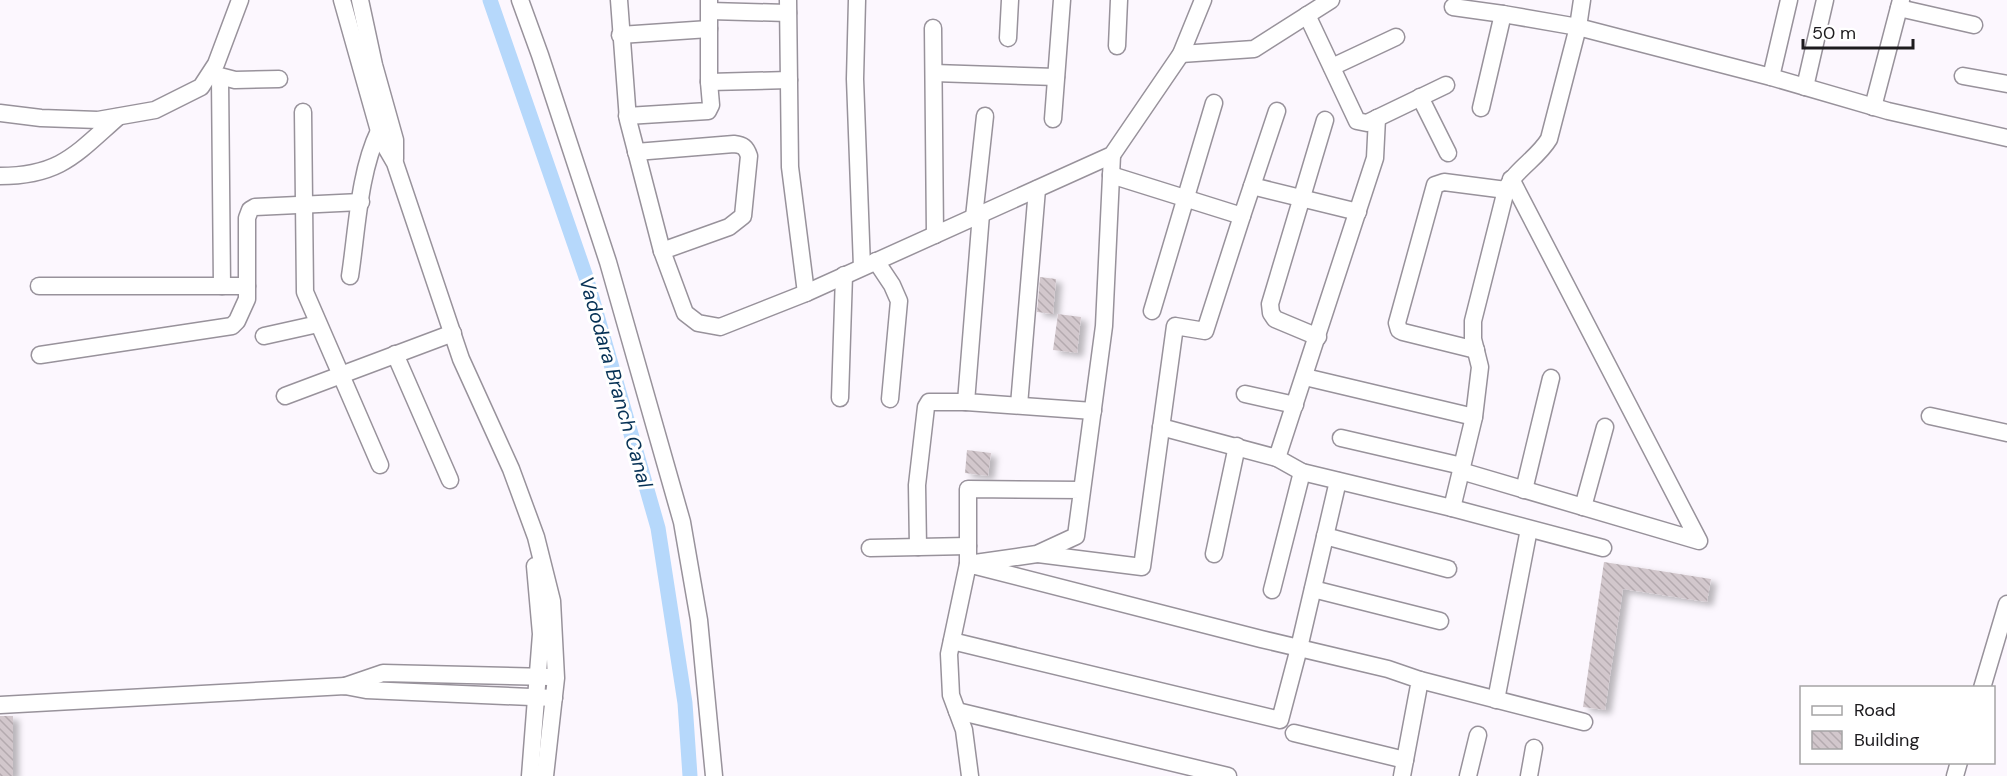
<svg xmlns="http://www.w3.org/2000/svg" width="2007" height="776" font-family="'DM Sans',sans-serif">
	<defs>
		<pattern id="building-back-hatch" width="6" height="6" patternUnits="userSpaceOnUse" patternTransform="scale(1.5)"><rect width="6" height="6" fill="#d2c7cc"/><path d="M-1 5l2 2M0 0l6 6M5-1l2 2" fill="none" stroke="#b4aaaf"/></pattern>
		<filter id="shadow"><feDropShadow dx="6" dy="4" stdDeviation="3" flood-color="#0004"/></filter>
	</defs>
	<rect width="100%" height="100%" fill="#fcf7fe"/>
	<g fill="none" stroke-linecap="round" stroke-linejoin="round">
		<path stroke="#b6d8fb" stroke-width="15" d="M 490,0 L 586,277 L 658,528 L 685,703 L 690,776"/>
	</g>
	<g fill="url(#building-back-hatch)" filter="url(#shadow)">
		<path d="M 1040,277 L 1056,279 L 1053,314 L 1037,312 Z"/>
		<path d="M 1058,314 L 1081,317 L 1077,353 L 1053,350 Z"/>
		<path d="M 967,450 L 991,453 L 988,476 L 965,473 Z"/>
		<path d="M 1604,562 L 1711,579 L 1707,602 L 1623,589 L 1605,710 L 1583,707 Z"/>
		<rect x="0" y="716" width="13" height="60"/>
	</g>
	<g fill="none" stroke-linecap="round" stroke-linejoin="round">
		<defs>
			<g id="minor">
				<path d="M 342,0 L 379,131 L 384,144 L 395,163 L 461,359 L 511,469 L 536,537 L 552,601 L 556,678 L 545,776"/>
				<path d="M 360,0 L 374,65 L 395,140 L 395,159"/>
				<path d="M 520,0 L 540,55 L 608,262 L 682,522 L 699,620 L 714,776"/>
				<path d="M 619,0 L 628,120 L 662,251 L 685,313 L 698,323 L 720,327 L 806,293 L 1112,155 L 1181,54 L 1203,0"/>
				<path d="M 788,0 L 790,167 L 806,293"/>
				<path d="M 857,0 L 855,79 L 862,267"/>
				<path d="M 1789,0 L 1771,77 L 1888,111 L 2007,138"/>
				<path d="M 1453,7 L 1503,14"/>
				<path d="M 1899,8 L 1974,25"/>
				<path d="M 710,11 L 788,13"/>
				<path d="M 1307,15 L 1357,121 L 1367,123 L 1446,85"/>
				<path d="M 933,28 L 935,235"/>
				<path d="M 620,35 L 709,29"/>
				<path d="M 1008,38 L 1010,0"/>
				<path d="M 1117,46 L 1119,0"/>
				<path d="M 1181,54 L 1254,49 L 1331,0"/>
				<path d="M 1332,67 L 1396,37"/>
				<path d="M 934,73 L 1056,77"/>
				<path d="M 212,74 L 235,80 L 279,79"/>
				<path d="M 1963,76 L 2007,84"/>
				<path d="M 220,78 L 222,286"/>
				<path d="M 709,82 L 789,80"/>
				<path d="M 1805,87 L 1825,0"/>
				<path d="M 1420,97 L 1448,153"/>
				<path d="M 1873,107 L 1901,0"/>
				<path d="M 1481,108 L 1503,14 L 1578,27 L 1771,77"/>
				<path d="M 303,112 L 305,292 L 380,465"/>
				<path d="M 0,113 L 41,118 L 98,120 L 155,110 L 201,87 L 216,64 L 240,0"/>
				<path d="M 627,116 L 708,111 L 711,105 L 709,82 L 709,0"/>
				<path d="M 1377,118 L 1375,158 L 1277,458 L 1302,472 L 1452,508 L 1603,548"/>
				<path d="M 1053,119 L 1062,0"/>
				<path d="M 636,152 L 734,144 C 743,145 746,147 749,156 L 743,216 L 729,227 L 662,251"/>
				<path d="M 1111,175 L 1242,216 L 1277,111"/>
				<path d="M 0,176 C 60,176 76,154 118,117"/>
				<path d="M 1252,186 L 1358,212"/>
				<path d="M 981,214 L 966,402 L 1093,411"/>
				<path d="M 974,217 L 985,116"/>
				<path d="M 876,261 L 892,285 L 899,301 L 890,399"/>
				<path d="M 350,276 C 357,230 359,172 379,131"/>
				<path d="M 39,286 L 247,286"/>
				<path d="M 1152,311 L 1214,103"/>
				<path d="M 264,336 L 318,324"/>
				<path d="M 1318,337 L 1275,319 L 1271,313 L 1270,304 L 1325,120"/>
				<path d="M 1476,350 L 1403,332 L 1399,330 L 1397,323 L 1435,185 L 1444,182 L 1506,190"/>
				<path d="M 395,354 L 450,480"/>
				<path d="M 40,355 L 232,326 L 237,321 L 247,299 L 247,218 L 250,210 L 255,207 L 361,202"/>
				<path d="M 1305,377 L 1474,417"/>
				<path d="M 1245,394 L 1295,405"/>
				<path d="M 285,396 L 453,333"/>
				<path d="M 840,398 L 844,275"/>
				<path d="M 1019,405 L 1037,189"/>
				<path d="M 1930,416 L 2007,433"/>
				<path d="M 1161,427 L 1277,458"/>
				<path d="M 1341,438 L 1462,466"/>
				<path d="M 1461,471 L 1699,541 L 1511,179"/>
				<path d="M 1082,490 L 968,489 L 968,564 L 1037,554 L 1076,536 L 1104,326 L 1112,155"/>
				<path d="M 1524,490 L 1551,378"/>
				<path d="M 1583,507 L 1605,427"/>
				<path d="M 1452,508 L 1474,417 L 1480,367 L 1473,339 L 1473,321 L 1506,190 C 1515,169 1537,159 1549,139 L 1578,27 L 1582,0"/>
				<path d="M 1325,536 L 1448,569"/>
				<path d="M 918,547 L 917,485 L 926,407 L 929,402 L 966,402"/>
				<path d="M 870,548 L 968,546"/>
				<path d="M 1038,554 L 1142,567 L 1175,326 L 1205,331 L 1242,216"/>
				<path d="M 1214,554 L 1237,446"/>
				<path d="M 1313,589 L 1440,621"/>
				<path d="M 1272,590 L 1302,472"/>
				<path d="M 952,641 L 1280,720 L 1299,648 L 1338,481"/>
				<path d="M 1420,680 L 1584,722"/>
				<path d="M 345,686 L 383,673 L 549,677"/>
				<path d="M 1982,688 L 2007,604"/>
				<path d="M 1496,700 L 1529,529"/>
				<path d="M 0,705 L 345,686 L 366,690 L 554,698"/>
				<path d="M 957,711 L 1228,776"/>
				<path d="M 1294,733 L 1405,760"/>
				<path d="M 530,776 L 541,634 L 535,566"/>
				<path d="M 970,776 L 964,730 L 951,695 L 949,654 L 968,564 L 1261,639 L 1388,669 L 1420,680 L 1402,776"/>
				<path d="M 1468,776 L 1478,735"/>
				<path d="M 1529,776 L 1534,748"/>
				<path d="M 1955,776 L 1959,762"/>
			</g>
		</defs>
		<use href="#minor" stroke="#98929b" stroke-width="19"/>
		<use href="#minor" stroke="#fff" stroke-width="16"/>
	</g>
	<g text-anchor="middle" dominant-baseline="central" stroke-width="6" stroke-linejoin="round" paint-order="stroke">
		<g font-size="20" font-style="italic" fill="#063155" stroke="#fff">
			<text transform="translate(616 382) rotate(74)">Vadodara Branch Canal</text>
		</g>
	</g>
	<rect x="1800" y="686" width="195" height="78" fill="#ffffff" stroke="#a5a4a5" stroke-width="1.5"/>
	<rect x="1812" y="706" width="30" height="9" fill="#ffffff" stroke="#a5a4a5" stroke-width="1.5"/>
	<text x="1854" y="716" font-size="18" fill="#1d1b1e">Road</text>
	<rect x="1812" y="731" width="30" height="18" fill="url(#building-back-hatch)" stroke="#a5a4a5" stroke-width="1.5"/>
	<text x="1854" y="746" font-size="18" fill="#1d1b1e">Building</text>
	<path d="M1803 39v9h110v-9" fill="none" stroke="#1d1b1e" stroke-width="3"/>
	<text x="1812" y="39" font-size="18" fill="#1d1b1e" stroke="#ffffff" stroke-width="4.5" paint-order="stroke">50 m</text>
</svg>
